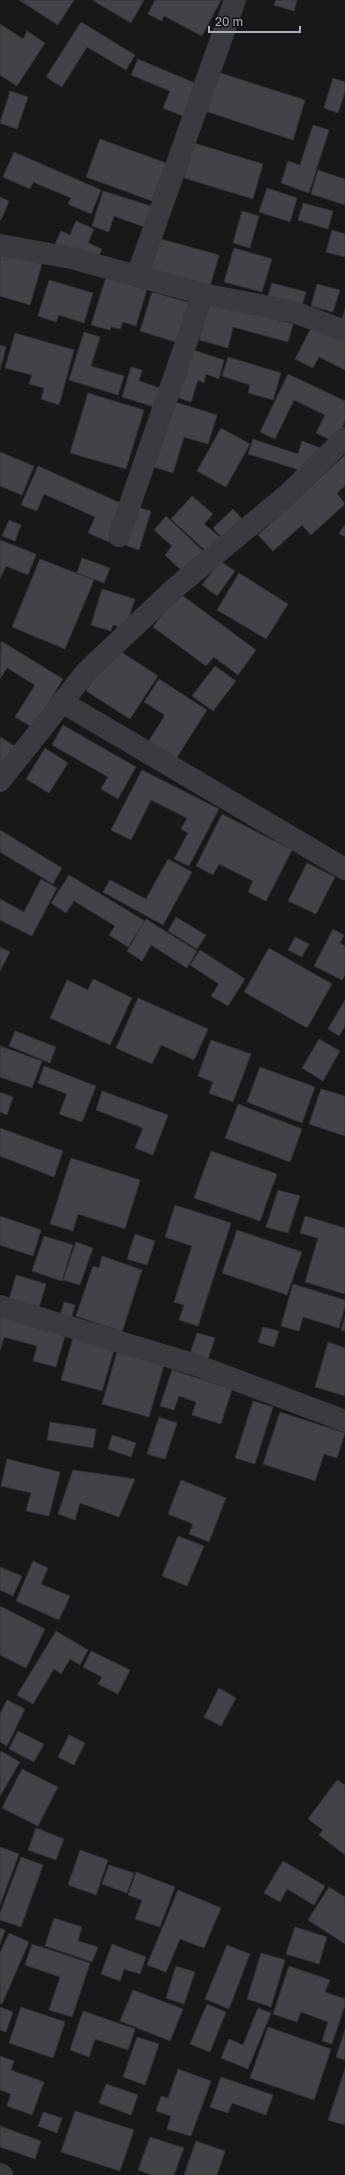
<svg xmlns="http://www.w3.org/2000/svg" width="345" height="2175" font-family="'Golos Text',sans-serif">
	<rect width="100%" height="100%" fill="#18181a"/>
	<g fill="#424348" stroke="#323237">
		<path d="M 19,0 L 74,0 L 58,25 Z"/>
		<path d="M 92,0 L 144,0 L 131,23 Z"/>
		<path d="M 155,0 L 221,0 L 202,36 L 164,16 L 162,21 L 148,14 Z"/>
		<path d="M 276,0 L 297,0 L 294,11 L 274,5 Z"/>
		<path d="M 81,22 L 135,55 L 126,70 L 87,47 L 62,87 L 46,77 Z"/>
		<path d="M 0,24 L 23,39 L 27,31 L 45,43 L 17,86 L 0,75 Z"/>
		<path d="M 138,59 L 197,84 L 183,116 L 163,108 L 170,91 L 131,75 Z"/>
		<path d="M 214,71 L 305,100 L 293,140 L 202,110 Z"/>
		<path d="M 333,78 L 345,82 L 345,92 L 338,113 L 324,108 Z"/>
		<path d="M 10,91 L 28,97 L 17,129 L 0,123 Z"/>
		<path d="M 313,125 L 329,130 L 309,193 L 281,183 L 288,161 L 300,165 Z"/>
		<path d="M 100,139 L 166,163 L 152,201 L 86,177 Z"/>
		<path d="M 194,143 L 263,164 L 253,199 L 184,178 Z"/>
		<path d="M 14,152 L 101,190 L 91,214 L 68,204 L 71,198 L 33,182 L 30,189 L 3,177 Z"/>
		<path d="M 318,170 L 345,179 L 345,205 L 311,194 Z"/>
		<path d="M 267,188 L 297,198 L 290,222 L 259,212 Z"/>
		<path d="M 103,191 L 151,206 L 144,227 L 114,216 L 109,232 L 92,226 Z"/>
		<path d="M 0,197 L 9,201 L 1,220 L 0,219 Z"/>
		<path d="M 303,203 L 333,211 L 328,229 L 298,220 Z"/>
		<path d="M 242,211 L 259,216 L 250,248 L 233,243 Z"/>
		<path d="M 76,221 L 94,229 L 88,243 L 102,249 L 96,262 L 55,244 L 61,231 L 70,235 Z"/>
		<path d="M 332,230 L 345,234 L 345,257 L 326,252 Z"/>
		<path d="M 157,238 L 219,255 L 209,290 L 147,272 Z"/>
		<path d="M 234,248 L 272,259 L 262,292 L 224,282 Z"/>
		<path d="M 0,252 L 42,264 L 30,305 L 0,296 Z"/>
		<path d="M 106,277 L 147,289 L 136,326 L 123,322 L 120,329 L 111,327 L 110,330 L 91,325 Z"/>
		<path d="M 49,280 L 93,293 L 84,323 L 59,315 L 56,322 L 38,316 Z"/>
		<path d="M 272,283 L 306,292 L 302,305 L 268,296 Z"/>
		<path d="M 317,284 L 340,290 L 333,312 L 311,306 Z"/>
		<path d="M 152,292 L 191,303 L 179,343 L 140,331 Z"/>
		<path d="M 210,301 L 293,324 L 288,342 L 233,327 L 228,348 L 199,340 Z"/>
		<path d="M 345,309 L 345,320 L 342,319 Z"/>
		<path d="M 313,324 L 345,340 L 345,370 L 319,357 L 313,368 L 295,359 Z"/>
		<path d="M 84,332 L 100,337 L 91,366 L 124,376 L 118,395 L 69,380 Z"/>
		<path d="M 15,333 L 74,350 L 59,405 L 41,399 L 44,388 L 29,384 L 32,375 L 5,368 Z"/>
		<path d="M 0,345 L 6,347 L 0,370 Z"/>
		<path d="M 190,349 L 224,360 L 219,379 L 206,374 L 204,383 L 198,380 L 191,402 L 176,397 Z"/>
		<path d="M 228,357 L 281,373 L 273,400 L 248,393 L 250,385 L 222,376 Z"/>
		<path d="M 131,367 L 142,370 L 139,381 L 163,389 L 158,408 L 122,397 Z"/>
		<path d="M 288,374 L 345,401 L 345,421 L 335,442 L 316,433 L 325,415 L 294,400 L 275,439 L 260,432 Z"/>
		<path d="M 88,393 L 144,410 L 126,469 L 70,453 Z"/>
		<path d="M 172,401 L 217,415 L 208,444 L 184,437 L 173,473 L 151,466 Z"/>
		<path d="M 221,428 L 250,444 L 226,487 L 197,471 Z"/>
		<path d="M 253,439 L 298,454 L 302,441 L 326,450 L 303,471 L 248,454 Z"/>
		<path d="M 0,452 L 34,466 L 22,495 L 0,486 Z"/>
		<path d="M 345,455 L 345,486 L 337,493 L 345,504 L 311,535 L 302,525 L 273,551 L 258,535 Z"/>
		<path d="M 38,466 L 125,505 L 109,542 L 88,533 L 95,517 L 44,494 L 37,511 L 21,505 Z"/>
		<path d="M 192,496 L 213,514 L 204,524 L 221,538 L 207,552 L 171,519 Z"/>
		<path d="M 134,506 L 151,511 L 139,550 L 122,544 Z"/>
		<path d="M 233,509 L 244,521 L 224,540 L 213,528 Z"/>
		<path d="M 166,516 L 203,551 L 184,573 L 165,555 L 172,546 L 154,530 Z"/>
		<path d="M 9,520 L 21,525 L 15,541 L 2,536 Z"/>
		<path d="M 345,525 L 345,537 L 339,533 Z"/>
		<path d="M 0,540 L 36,554 L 28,575 L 6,566 L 0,579 Z"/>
		<path d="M 82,558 L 110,568 L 104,583 L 77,573 Z"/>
		<path d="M 40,559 L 94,580 L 65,649 L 12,627 Z"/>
		<path d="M 220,561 L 235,571 L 217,596 L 202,585 Z"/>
		<path d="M 239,573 L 288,604 L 266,639 L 217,610 Z"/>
		<path d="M 102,589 L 135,599 L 125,629 L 113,625 L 111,631 L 91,625 Z"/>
		<path d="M 179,593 L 256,650 L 238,675 L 214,657 L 206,666 L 153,627 Z"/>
		<path d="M 1,641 L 63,679 L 33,728 L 15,717 L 35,685 L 7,668 L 0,679 Z"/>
		<path d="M 114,647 L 158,676 L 130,719 L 86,691 Z"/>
		<path d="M 215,666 L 236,681 L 213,711 L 192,696 Z"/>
		<path d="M 159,679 L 207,710 L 174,762 L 147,744 L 165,715 L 144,702 Z"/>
		<path d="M 63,725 L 136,767 L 118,799 L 101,789 L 108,777 L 52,745 Z"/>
		<path d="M 0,737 L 15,746 L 4,765 L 0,763 Z"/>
		<path d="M 45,748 L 68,763 L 49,793 L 26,779 Z"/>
		<path d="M 142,770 L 219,809 L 189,866 L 174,859 L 188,833 L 181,829 L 187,818 L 151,800 L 131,840 L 111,830 Z"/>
		<path d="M 222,814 L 292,850 L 266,901 L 248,892 L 253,881 L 219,864 L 213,875 L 196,866 Z"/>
		<path d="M 0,830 L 62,868 L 53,884 L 0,852 Z"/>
		<path d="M 168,859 L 192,872 L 163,925 L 103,892 L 110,880 L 146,899 Z"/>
		<path d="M 307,863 L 335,877 L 316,914 L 288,901 Z"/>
		<path d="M 69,875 L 145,921 L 128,947 L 109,935 L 115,926 L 74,901 L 66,913 L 51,903 Z"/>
		<path d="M 41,879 L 57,888 L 32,936 L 0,920 L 0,899 L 24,912 Z"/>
		<path d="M 176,917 L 206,935 L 197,949 L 168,931 Z"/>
		<path d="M 146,919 L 197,951 L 187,968 L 151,945 L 142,961 L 127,951 Z"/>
		<path d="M 333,929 L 344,935 L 340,943 L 345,946 L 345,975 L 342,980 L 314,966 Z"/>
		<path d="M 295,937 L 309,944 L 302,957 L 288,950 Z"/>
		<path d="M 0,947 L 10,952 L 0,971 Z"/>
		<path d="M 269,948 L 332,984 L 307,1028 L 244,992 Z"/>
		<path d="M 200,950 L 245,979 L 228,1006 L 211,996 L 219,984 L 190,965 Z"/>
		<path d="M 93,979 L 132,998 L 110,1045 L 50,1018 L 67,980 L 88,990 Z"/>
		<path d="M 138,998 L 208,1029 L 194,1060 L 161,1045 L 152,1064 L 116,1048 Z"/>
		<path d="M 345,1000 L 345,1026 L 339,1036 L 328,1029 Z"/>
		<path d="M 15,1031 L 56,1047 L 50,1063 L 9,1046 Z"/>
		<path d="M 319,1039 L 340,1051 L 323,1081 L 302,1068 Z"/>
		<path d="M 211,1040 L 251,1054 L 233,1102 L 209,1093 L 213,1082 L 198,1076 Z"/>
		<path d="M 0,1046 L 42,1061 L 32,1088 L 0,1077 Z"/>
		<path d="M 44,1066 L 96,1086 L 82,1122 L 59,1114 L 67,1094 L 38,1083 Z"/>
		<path d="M 260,1067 L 315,1087 L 302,1123 L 247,1102 Z"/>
		<path d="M 321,1089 L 345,1096 L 345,1136 L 309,1124 Z"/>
		<path d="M 102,1091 L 168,1115 L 153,1155 L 135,1148 L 143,1128 L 96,1110 Z"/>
		<path d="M 0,1092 L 13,1097 L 7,1115 L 0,1112 Z"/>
		<path d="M 238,1104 L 302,1129 L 290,1162 L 225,1138 Z"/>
		<path d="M 0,1128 L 63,1151 L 54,1177 L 0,1156 Z"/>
		<path d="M 211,1151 L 277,1174 L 260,1221 L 194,1198 Z"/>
		<path d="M 71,1158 L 140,1180 L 125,1229 L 78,1214 L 73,1231 L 50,1224 Z"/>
		<path d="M 278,1190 L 300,1196 L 288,1233 L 266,1227 Z"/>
		<path d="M 175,1205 L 231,1223 L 198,1326 L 179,1320 L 184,1305 L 174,1302 L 192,1246 L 165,1237 Z"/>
		<path d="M 0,1216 L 41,1230 L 33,1256 L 0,1245 Z"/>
		<path d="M 305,1216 L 345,1228 L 345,1294 L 305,1282 L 318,1238 L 300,1233 Z"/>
		<path d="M 237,1230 L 302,1252 L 287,1295 L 222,1273 Z"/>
		<path d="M 135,1234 L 155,1241 L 147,1265 L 127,1259 Z"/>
		<path d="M 44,1236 L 73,1245 L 62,1281 L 32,1271 Z"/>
		<path d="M 76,1242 L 93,1248 L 80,1285 L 63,1280 Z"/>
		<path d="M 102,1256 L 142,1270 L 122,1332 L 76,1316 L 93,1266 L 99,1268 Z"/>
		<path d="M 16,1275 L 46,1284 L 39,1308 L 9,1300 Z"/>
		<path d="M 293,1284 L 345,1300 L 345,1307 L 339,1328 L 303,1317 L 299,1331 L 281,1326 Z"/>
		<path d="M 64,1302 L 75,1305 L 71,1320 L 60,1316 Z"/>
		<path d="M 0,1313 L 66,1332 L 56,1367 L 33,1361 L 37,1346 L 4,1337 L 0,1351 Z"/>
		<path d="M 345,1316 L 345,1331 L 341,1330 Z"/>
		<path d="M 263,1327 L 279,1331 L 274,1347 L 258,1342 Z"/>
		<path d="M 197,1333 L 215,1338 L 207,1362 L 189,1357 Z"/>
		<path d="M 73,1338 L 114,1350 L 102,1391 L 61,1380 Z"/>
		<path d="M 328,1342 L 345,1348 L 345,1396 L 315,1387 Z"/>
		<path d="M 117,1352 L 164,1365 L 149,1417 L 102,1404 Z"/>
		<path d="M 172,1370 L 232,1389 L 221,1424 L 192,1415 L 196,1402 L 179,1396 L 174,1410 L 160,1406 Z"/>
		<path d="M 253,1401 L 273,1407 L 255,1464 L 235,1458 Z"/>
		<path d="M 280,1412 L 345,1433 L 337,1458 L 324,1454 L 315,1481 L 263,1464 Z"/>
		<path d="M 159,1417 L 177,1423 L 165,1459 L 147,1454 Z"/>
		<path d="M 50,1422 L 96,1429 L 93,1448 L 47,1440 Z"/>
		<path d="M 112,1435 L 136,1443 L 131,1457 L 108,1449 Z"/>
		<path d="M 7,1459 L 60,1472 L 49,1516 L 26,1511 L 31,1493 L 1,1486 Z"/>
		<path d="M 73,1470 L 135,1479 L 119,1517 L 80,1503 L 75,1520 L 58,1514 Z"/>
		<path d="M 181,1480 L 226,1498 L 209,1542 L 189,1534 L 193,1524 L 168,1514 Z"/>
		<path d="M 178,1536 L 204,1546 L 187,1586 L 162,1576 Z"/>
		<path d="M 33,1561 L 48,1568 L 41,1584 L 70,1596 L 59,1620 L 16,1601 Z"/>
		<path d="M 0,1567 L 22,1576 L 13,1596 L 0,1590 Z"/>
		<path d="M 0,1606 L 45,1629 L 26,1668 L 0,1655 Z"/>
		<path d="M 56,1631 L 88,1650 L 80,1665 L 70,1659 L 61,1674 L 54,1669 L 33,1704 L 17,1695 Z"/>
		<path d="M 91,1651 L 130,1670 L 118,1694 L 98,1684 L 102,1677 L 83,1667 Z"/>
		<path d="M 219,1688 L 236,1698 L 221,1726 L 204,1717 Z"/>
		<path d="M 7,1700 L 25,1709 L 7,1746 L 0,1742 L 0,1714 Z"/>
		<path d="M 18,1731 L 44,1744 L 34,1762 L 9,1749 Z"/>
		<path d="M 69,1735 L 85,1743 L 74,1765 L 58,1757 Z"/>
		<path d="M 1,1751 L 20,1762 L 0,1796 L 0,1753 Z"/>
		<path d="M 22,1769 L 58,1787 L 38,1826 L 2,1808 Z"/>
		<path d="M 337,1780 L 345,1785 L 345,1855 L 319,1835 L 323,1830 L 308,1819 Z"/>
		<path d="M 36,1828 L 64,1839 L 56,1860 L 28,1850 Z"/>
		<path d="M 0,1847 L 19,1854 L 0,1905 Z"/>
		<path d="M 80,1850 L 108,1860 L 96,1895 L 68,1885 Z"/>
		<path d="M 21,1857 L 43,1865 L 21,1927 L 0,1920 L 0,1913 Z"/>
		<path d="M 283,1861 L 325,1886 L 314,1905 L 287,1889 L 280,1902 L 264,1893 Z"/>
		<path d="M 109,1865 L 134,1873 L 127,1893 L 102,1884 Z"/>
		<path d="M 136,1872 L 175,1887 L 160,1927 L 135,1919 L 142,1900 L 128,1895 Z"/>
		<path d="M 329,1887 L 345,1897 L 345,1944 L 308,1920 Z"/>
		<path d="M 178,1890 L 221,1908 L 204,1948 L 180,1939 L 166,1972 L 147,1965 Z"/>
		<path d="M 54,1918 L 82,1927 L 78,1941 L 98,1947 L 92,1962 L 45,1946 Z"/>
		<path d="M 295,1927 L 327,1937 L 319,1964 L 286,1954 Z"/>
		<path d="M 0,1928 L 5,1930 L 0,1945 Z"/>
		<path d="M 9,1933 L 29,1942 L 2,2004 L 0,2003 L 0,1953 Z"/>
		<path d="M 32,1944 L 90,1963 L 72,2017 L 49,2010 L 60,1977 L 25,1965 Z"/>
		<path d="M 112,1944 L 146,1957 L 140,1974 L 124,1969 L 120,1981 L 101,1974 Z"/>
		<path d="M 227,1945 L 250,1954 L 229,2009 L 205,1999 Z"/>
		<path d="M 261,1953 L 285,1960 L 271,2007 L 247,1999 Z"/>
		<path d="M 176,1966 L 195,1972 L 184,2004 L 166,1998 Z"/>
		<path d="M 289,1966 L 330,1980 L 325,1992 L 345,1999 L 345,2005 L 332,2044 L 322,2041 L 328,2022 L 301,2012 L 297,2022 L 273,2014 Z"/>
		<path d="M 133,1990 L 183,2009 L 170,2041 L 120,2021 Z"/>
		<path d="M 207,2004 L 226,2012 L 210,2052 L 190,2044 Z"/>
		<path d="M 0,2007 L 13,2012 L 6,2032 L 0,2030 Z"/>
		<path d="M 21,2007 L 65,2022 L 53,2058 L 9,2043 Z"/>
		<path d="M 258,2008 L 271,2013 L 248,2069 L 221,2058 L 229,2039 L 243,2045 Z"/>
		<path d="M 83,2011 L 135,2029 L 128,2050 L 95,2039 L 89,2057 L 70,2050 Z"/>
		<path d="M 268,2027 L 331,2049 L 314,2100 L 250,2078 Z"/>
		<path d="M 345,2030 L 345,2060 L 336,2057 Z"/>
		<path d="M 137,2037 L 159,2044 L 145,2085 L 123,2077 Z"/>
		<path d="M 0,2056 L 14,2061 L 11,2070 L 44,2082 L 32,2115 L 7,2106 L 11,2094 L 0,2090 Z"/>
		<path d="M 178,2069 L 211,2081 L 191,2136 L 167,2129 L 171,2116 L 156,2111 L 161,2096 L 168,2098 Z"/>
		<path d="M 345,2069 L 345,2125 L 328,2120 Z"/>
		<path d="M 221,2077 L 273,2095 L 266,2115 L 232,2103 L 228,2113 L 210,2107 Z"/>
		<path d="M 106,2084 L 138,2095 L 131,2115 L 99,2103 Z"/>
		<path d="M 75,2111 L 134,2130 L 120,2171 L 61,2152 Z"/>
		<path d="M 43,2112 L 62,2118 L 57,2133 L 38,2126 Z"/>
		<path d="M 0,2126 L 41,2141 L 35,2159 L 0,2147 Z"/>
		<path d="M 150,2137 L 184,2148 L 174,2175 L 152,2175 L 138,2170 Z"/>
		<path d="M 196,2141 L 225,2151 L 217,2175 L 184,2175 Z"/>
	</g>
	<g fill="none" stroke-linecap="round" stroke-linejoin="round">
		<g stroke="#393b40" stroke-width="22">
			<path d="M 0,245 L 71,258 L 203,294 L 294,312 L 345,331"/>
			<path d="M 137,276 L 235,0"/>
			<path d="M 119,536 L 203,294"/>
			<path d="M 62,702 L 345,869"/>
			<path d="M 0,781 L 87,671 L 175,588 L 287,495 L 345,438"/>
			<path d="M 0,1306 L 196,1365 L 345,1421"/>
			<path d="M 0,2174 L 2,2175"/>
		</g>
	</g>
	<path d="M209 26v6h91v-6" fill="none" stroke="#aab1bb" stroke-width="2"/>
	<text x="215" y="26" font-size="12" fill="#aab1bb" stroke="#131316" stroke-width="3" paint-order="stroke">20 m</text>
</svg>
